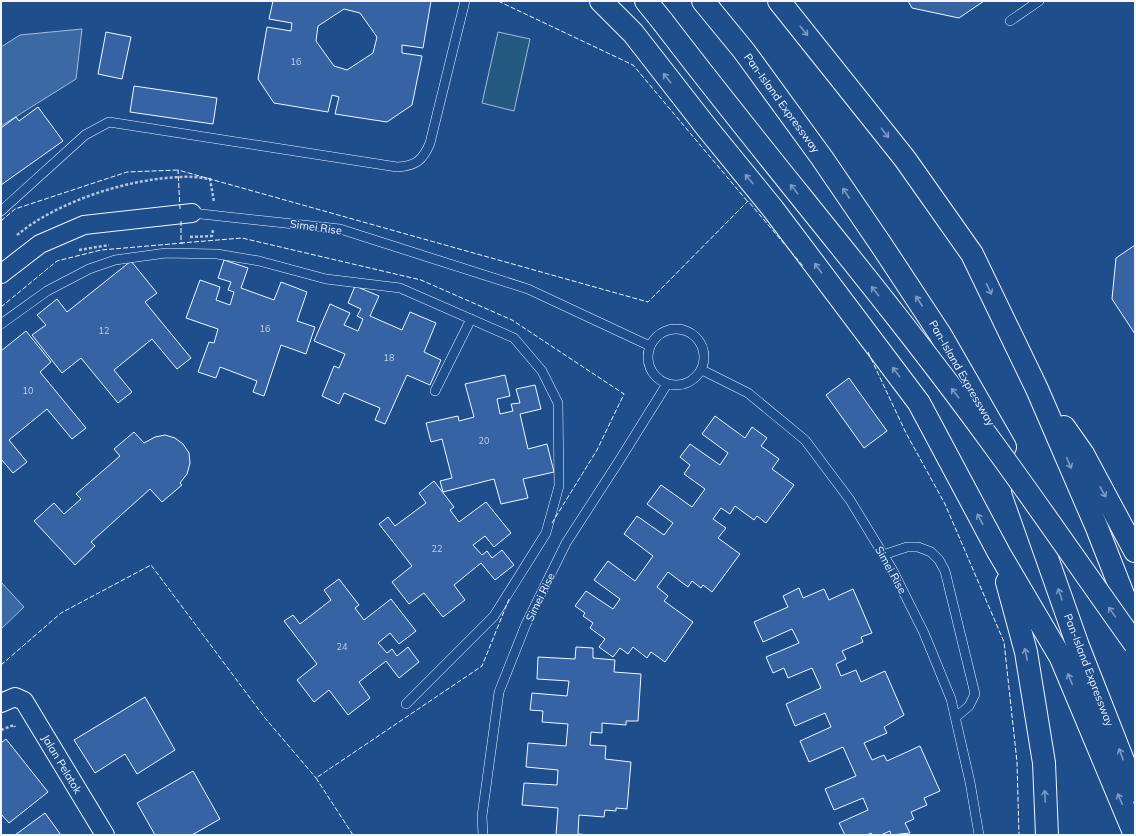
<svg xmlns="http://www.w3.org/2000/svg" width="1136" height="836" font-family="Mulish,sans-serif">
	<rect width="100%" height="100%" fill="#1f4e8c"/>
	<path fill="#245a82" stroke="#a8bbd7" d="M 498,32 L 530,39 L 514,111 L 482,103 Z"/>
	<g fill="#3b69a3" stroke="#a8bbd7">
		<path d="M 82,29 L 76,79 L 1,126 L 1,47 L 20,35 Z"/>
		<path d="M 1,582 L 24,607 L 1,629 Z"/>
	</g>
	<g fill="#3563a3" stroke="#f2f6ff" fill-rule="evenodd">
		<path d="M 273,1 L 431,1 L 423,48 L 402,45 L 402,53 L 422,56 L 412,105 L 387,122 L 335,114 L 339,97 L 332,95 L 328,112 L 274,103 L 258,79 L 267,27 L 291,31 L 292,23 L 269,19 ZM 344,9 L 360,13 L 377,37 L 373,53 L 347,70 L 334,66 L 316,41 L 318,26 Z"/>
		<path d="M 908,1 L 984,1 L 959,18 L 912,8 Z"/>
		<path d="M 106,32 L 131,37 L 122,79 L 98,74 Z"/>
		<path d="M 134,86 L 217,98 L 213,124 L 130,112 Z"/>
		<path d="M 38,107 L 63,141 L 1,185 L 1,128 L 16,117 L 19,121 Z"/>
		<path d="M 1135,245 L 1135,334 L 1112,299 L 1116,258 Z"/>
		<path d="M 224,260 L 248,268 L 241,288 L 274,300 L 281,282 L 307,292 L 297,321 L 315,327 L 306,354 L 281,345 L 264,396 L 253,392 L 257,381 L 220,367 L 216,378 L 198,372 L 209,342 L 214,343 L 218,329 L 186,318 L 200,280 L 220,287 L 216,300 L 230,305 L 234,292 L 228,290 L 231,282 L 218,278 Z"/>
		<path d="M 131,261 L 157,293 L 145,302 L 191,358 L 177,369 L 152,339 L 114,370 L 132,392 L 118,403 L 81,358 L 62,373 L 32,335 L 46,325 L 37,315 L 57,299 L 67,312 Z"/>
		<path d="M 355,286 L 379,296 L 370,316 L 402,330 L 410,312 L 436,323 L 424,352 L 441,360 L 430,385 L 407,375 L 385,424 L 375,420 L 380,408 L 344,393 L 339,404 L 322,396 L 334,366 L 339,368 L 345,354 L 314,341 L 330,304 L 350,313 L 344,325 L 358,331 L 363,319 L 357,316 L 361,309 L 348,303 Z"/>
		<path d="M 26,331 L 51,362 L 40,372 L 86,428 L 72,439 L 47,409 L 9,440 L 27,462 L 13,473 L 1,459 L 1,351 Z"/>
		<path d="M 505,375 L 510,396 L 497,399 L 500,414 L 513,411 L 511,404 L 520,403 L 516,389 L 535,385 L 541,409 L 520,414 L 528,449 L 547,444 L 554,472 L 523,479 L 528,498 L 501,504 L 494,479 L 443,492 L 440,481 L 452,478 L 442,439 L 431,442 L 426,423 L 458,416 L 459,421 L 474,417 L 465,384 Z"/>
		<path d="M 849,378 L 887,431 L 864,448 L 826,395 Z"/>
		<path d="M 715,416 L 745,438 L 752,427 L 767,438 L 761,446 L 779,459 L 772,469 L 794,485 L 766,523 L 757,516 L 754,520 L 735,506 L 730,514 L 721,508 L 713,519 L 726,528 L 718,538 L 740,554 L 712,592 L 703,585 L 701,588 L 692,581 L 688,587 L 668,572 L 657,587 L 668,596 L 664,601 L 693,622 L 665,662 L 651,652 L 647,658 L 633,647 L 628,654 L 620,648 L 613,657 L 599,647 L 605,639 L 590,628 L 593,623 L 583,616 L 585,613 L 575,606 L 586,591 L 613,609 L 620,599 L 594,580 L 608,561 L 635,581 L 653,556 L 624,534 L 637,516 L 664,535 L 673,523 L 647,504 L 661,485 L 692,507 L 705,489 L 684,474 L 690,465 L 680,457 L 690,444 L 720,465 L 728,453 L 702,434 Z"/>
		<path d="M 134,432 L 144,443 L 155,437 L 165,435 L 175,438 L 183,444 L 189,453 L 190,463 L 187,474 L 180,483 L 182,485 L 162,502 L 150,489 L 91,542 L 95,546 L 75,565 L 34,521 L 54,503 L 64,514 L 81,499 L 76,494 L 120,456 L 114,449 Z"/>
		<path d="M 434,481 L 454,507 L 450,510 L 459,522 L 486,502 L 511,533 L 494,547 L 485,536 L 473,545 L 482,555 L 487,551 L 492,558 L 502,550 L 514,565 L 495,580 L 481,563 L 454,585 L 465,600 L 443,617 L 424,593 L 409,604 L 392,582 L 412,566 L 379,524 L 388,517 L 395,526 L 426,503 L 419,493 Z"/>
		<path d="M 339,579 L 359,605 L 355,608 L 364,620 L 391,599 L 416,631 L 399,644 L 390,633 L 378,643 L 387,653 L 392,649 L 397,656 L 408,647 L 419,662 L 399,678 L 386,661 L 359,682 L 370,698 L 348,715 L 329,690 L 314,702 L 297,680 L 317,664 L 284,621 L 293,615 L 300,624 L 331,600 L 324,590 Z"/>
		<path d="M 799,588 L 803,598 L 824,589 L 829,600 L 853,589 L 872,633 L 861,637 L 863,642 L 842,651 L 846,659 L 836,664 L 841,676 L 856,670 L 861,682 L 885,671 L 904,715 L 884,727 L 887,733 L 864,743 L 872,760 L 884,755 L 887,761 L 920,746 L 940,791 L 924,798 L 927,805 L 911,812 L 914,819 L 905,823 L 910,833 L 891,835 L 890,831 L 881,835 L 872,835 L 871,833 L 867,835 L 845,835 L 839,823 L 868,810 L 863,798 L 834,810 L 825,789 L 856,776 L 843,747 L 809,762 L 800,741 L 831,727 L 825,713 L 795,726 L 786,704 L 821,688 L 812,668 L 788,678 L 784,668 L 773,673 L 766,657 L 799,643 L 792,629 L 763,642 L 754,622 L 788,607 L 783,596 Z"/>
		<path d="M 576,647 L 593,648 L 593,658 L 615,660 L 614,672 L 641,674 L 638,721 L 626,721 L 626,725 L 602,723 L 602,733 L 591,732 L 590,745 L 606,746 L 605,759 L 631,762 L 627,809 L 616,808 L 616,811 L 605,810 L 604,817 L 579,815 L 578,834 L 591,835 L 556,835 L 558,808 L 522,805 L 524,783 L 557,785 L 558,770 L 526,767 L 528,743 L 566,746 L 568,724 L 542,722 L 543,711 L 530,710 L 532,693 L 567,696 L 569,681 L 537,679 L 538,657 L 575,659 Z"/>
		<path d="M 145,697 L 175,750 L 137,774 L 125,754 L 95,773 L 74,740 Z"/>
		<path d="M 6,739 L 48,792 L 9,823 L 1,814 L 1,743 Z"/>
		<path d="M 193,771 L 220,819 L 192,835 L 155,835 L 137,803 Z"/>
		<path d="M 45,813 L 61,835 L 15,835 Z"/>
	</g>
	<g fill="none" stroke-linecap="round" stroke-linejoin="round">
		<defs>
			<g id="service">
				<path d="M 1010,21 L 1039,1"/>
				<path d="M 1,211 L 85,135 L 109,122 L 397,167 C 416,166 423,160 430,143 L 465,1"/>
				<path d="M 192,213 L 340,229 L 528,289 L 650,346"/>
				<path d="M 1,324 L 47,291 L 89,269 L 115,260 L 166,253 L 217,254 L 259,261 L 326,279 L 400,288 L 514,338 L 542,371 L 558,403 L 559,486 L 546,533 L 494,616 L 406,704"/>
				<circle cx="676" cy="357" r="28"/>
				<path d="M 702,370 L 748,393 L 805,440 L 850,500 L 892,569 L 924,633 L 951,699 L 970,782 L 979,835"/>
				<path d="M 435,391 L 471,319"/>
				<path d="M 883,555 L 907,547 L 918,547 L 931,552 L 939,560 L 945,571 L 975,694 L 969,706 L 956,717"/>
				<path d="M 483,835 L 482,816 L 499,692 L 526,624 L 566,543 L 619,461 L 667,384"/>
			</g>
			<g id="minor">
				<path d="M 1,274 L 40,244 L 84,225 L 192,213"/>
				<path d="M 1,703 L 15,697 L 24,701 L 105,835"/>
			</g>
			<g id="motorway">
				<path d="M 601,1 L 633,33 L 707,128 L 773,209 L 919,403 L 999,553 L 1061,658 L 1135,835"/>
				<path d="M 646,1 L 663,22"/>
				<path d="M 703,1 L 744,51 L 822,158 L 882,246 L 940,334 L 1005,447"/>
				<path d="M 779,1 L 905,159 L 972,254 L 1037,389 L 1097,528 L 1135,625"/>
				<path d="M 1064,427 L 1083,454 L 1135,551"/>
				<path d="M 1023,490 L 1078,646 L 1135,791"/>
				<path d="M 1007,582 L 1026,652 L 1044,763 L 1047,835"/>
			</g>
		</defs>
		<use href="#service" stroke="#f2f6ff" stroke-width="10"/>
		<use href="#minor" stroke="#f2f6ff" stroke-width="20"/>
		<use href="#motorway" stroke="#f2f6ff" stroke-width="24"/>
		<g stroke="#b3c4dc" stroke-width="2.5" stroke-dasharray="3 2" stroke-linecap="butt">
			<path d="M 17,235 C 58,201 130,178 183,177 C 192,176 201,178 210,179 L 214,202"/>
			<path d="M 190,237 L 212,236 L 213,230"/>
			<path d="M 79,250 L 109,245"/>
			<path d="M 1,730 L 14,725 L 15,727"/>
		</g>
		<use href="#service" stroke="#1f4e8c" stroke-width="9"/>
		<use href="#minor" stroke="#1f4e8c" stroke-width="18"/>
		<use href="#motorway" stroke="#1f4e8c" stroke-width="22"/>
		<defs>
			<path id="motorway-bridge" d="M 663,22 C 768,160 882,292 985,433 C 1036,502 1085,574 1135,644"/>
		</defs>
		<use href="#motorway-bridge" stroke="#f2f6ff" stroke-width="24" stroke-linecap="butt"/>
		<use href="#motorway-bridge" stroke="#1f4e8c" stroke-width="22"/>
		<g stroke="#f2f6ff" stroke-width="1" stroke-dasharray="5 2" stroke-linecap="butt">
			<path d="M 498,1 L 633,65 L 748,202"/>
			<path d="M 180,209 L 178,170 L 648,302 L 748,201 L 803,266"/>
			<path d="M 1,221 L 15,209 L 127,172 L 178,170"/>
			<path d="M 181,221 L 181,243 L 242,238 L 421,280 L 512,320 L 624,394 L 597,450 L 552,523"/>
			<path d="M 1,307 L 57,261 L 101,250 L 183,243"/>
			<path d="M 868,352 L 906,433 L 945,504 L 1004,642 L 1017,762 L 1019,835"/>
			<path d="M 1,665 L 61,613 L 151,565 L 265,718 L 316,778"/>
			<path d="M 353,835 L 316,778 L 482,666 L 509,599"/>
		</g>
	</g>
	<defs><path id="oneway-shaft" d="M-6 0H5M1.5-3L5.5 0L1.5 3" fill="none" stroke-width="1.6" stroke-linecap="round" stroke-linejoin="round"/></defs>
	<g stroke="#7e9ac0">
		<use href="#oneway-shaft" transform="translate(804 31) rotate(51)"/>
		<use href="#oneway-shaft" transform="translate(667 78) rotate(-128)"/>
		<use href="#oneway-shaft" transform="translate(885 133) rotate(52)"/>
		<use href="#oneway-shaft" transform="translate(749 179) rotate(-130)"/>
		<use href="#oneway-shaft" transform="translate(794 189) rotate(-129)"/>
		<use href="#oneway-shaft" transform="translate(846 193) rotate(-124)"/>
		<use href="#oneway-shaft" transform="translate(818 268) rotate(-127)"/>
		<use href="#oneway-shaft" transform="translate(989 289) rotate(64)"/>
		<use href="#oneway-shaft" transform="translate(875 291) rotate(-128)"/>
		<use href="#oneway-shaft" transform="translate(919 301) rotate(-123)"/>
		<use href="#oneway-shaft" transform="translate(896 372) rotate(-127)"/>
		<use href="#oneway-shaft" transform="translate(955 393) rotate(-128)"/>
		<use href="#oneway-shaft" transform="translate(1069 463) rotate(67)"/>
		<use href="#oneway-shaft" transform="translate(1103 492) rotate(61)"/>
		<use href="#oneway-shaft" transform="translate(980 519) rotate(-118)"/>
		<use href="#oneway-shaft" transform="translate(1060 594) rotate(-109)"/>
		<use href="#oneway-shaft" transform="translate(1112 612) rotate(-125)"/>
		<use href="#oneway-shaft" transform="translate(1026 654) rotate(-102)"/>
		<use href="#oneway-shaft" transform="translate(1070 679) rotate(-113)"/>
		<use href="#oneway-shaft" transform="translate(1121 754) rotate(-110)"/>
		<use href="#oneway-shaft" transform="translate(1045 796) rotate(-92)"/>
		<use href="#oneway-shaft" transform="translate(1120 799) rotate(-113)"/>
	</g>
	<g text-anchor="middle" dominant-baseline="central" stroke-width="3" stroke-linejoin="round" paint-order="stroke">
		<g font-size="9" fill="#c3d1e8">
			<text x="296" y="61">16</text>
			<text x="265" y="328">16</text>
			<text x="104" y="330">12</text>
			<text x="389" y="357">18</text>
			<text x="28" y="390">10</text>
			<text x="484" y="440">20</text>
			<text x="437" y="548">22</text>
			<text x="342" y="646">24</text>
		</g>
		<g font-size="11" fill="#f2f6ff" stroke="#1f4e8c">
			<text transform="translate(782 103) rotate(54)">Pan-Island Expressway</text>
			<text transform="translate(316 227) rotate(8)">Simei Rise</text>
			<text transform="translate(962 373) rotate(60)">Pan-Island Expressway</text>
			<text transform="translate(891 570) rotate(61)">Simei Rise</text>
			<text transform="translate(540 597) rotate(-64)">Simei Rise</text>
			<text transform="translate(1089 670) rotate(69)">Pan-Island Expressway</text>
			<text transform="translate(62 764) rotate(59)">Jalan Pelatok</text>
		</g>
	</g>
	<rect width="1136" height="836" fill="none" stroke="#f2f6ff" stroke-width="4"/>
</svg>
